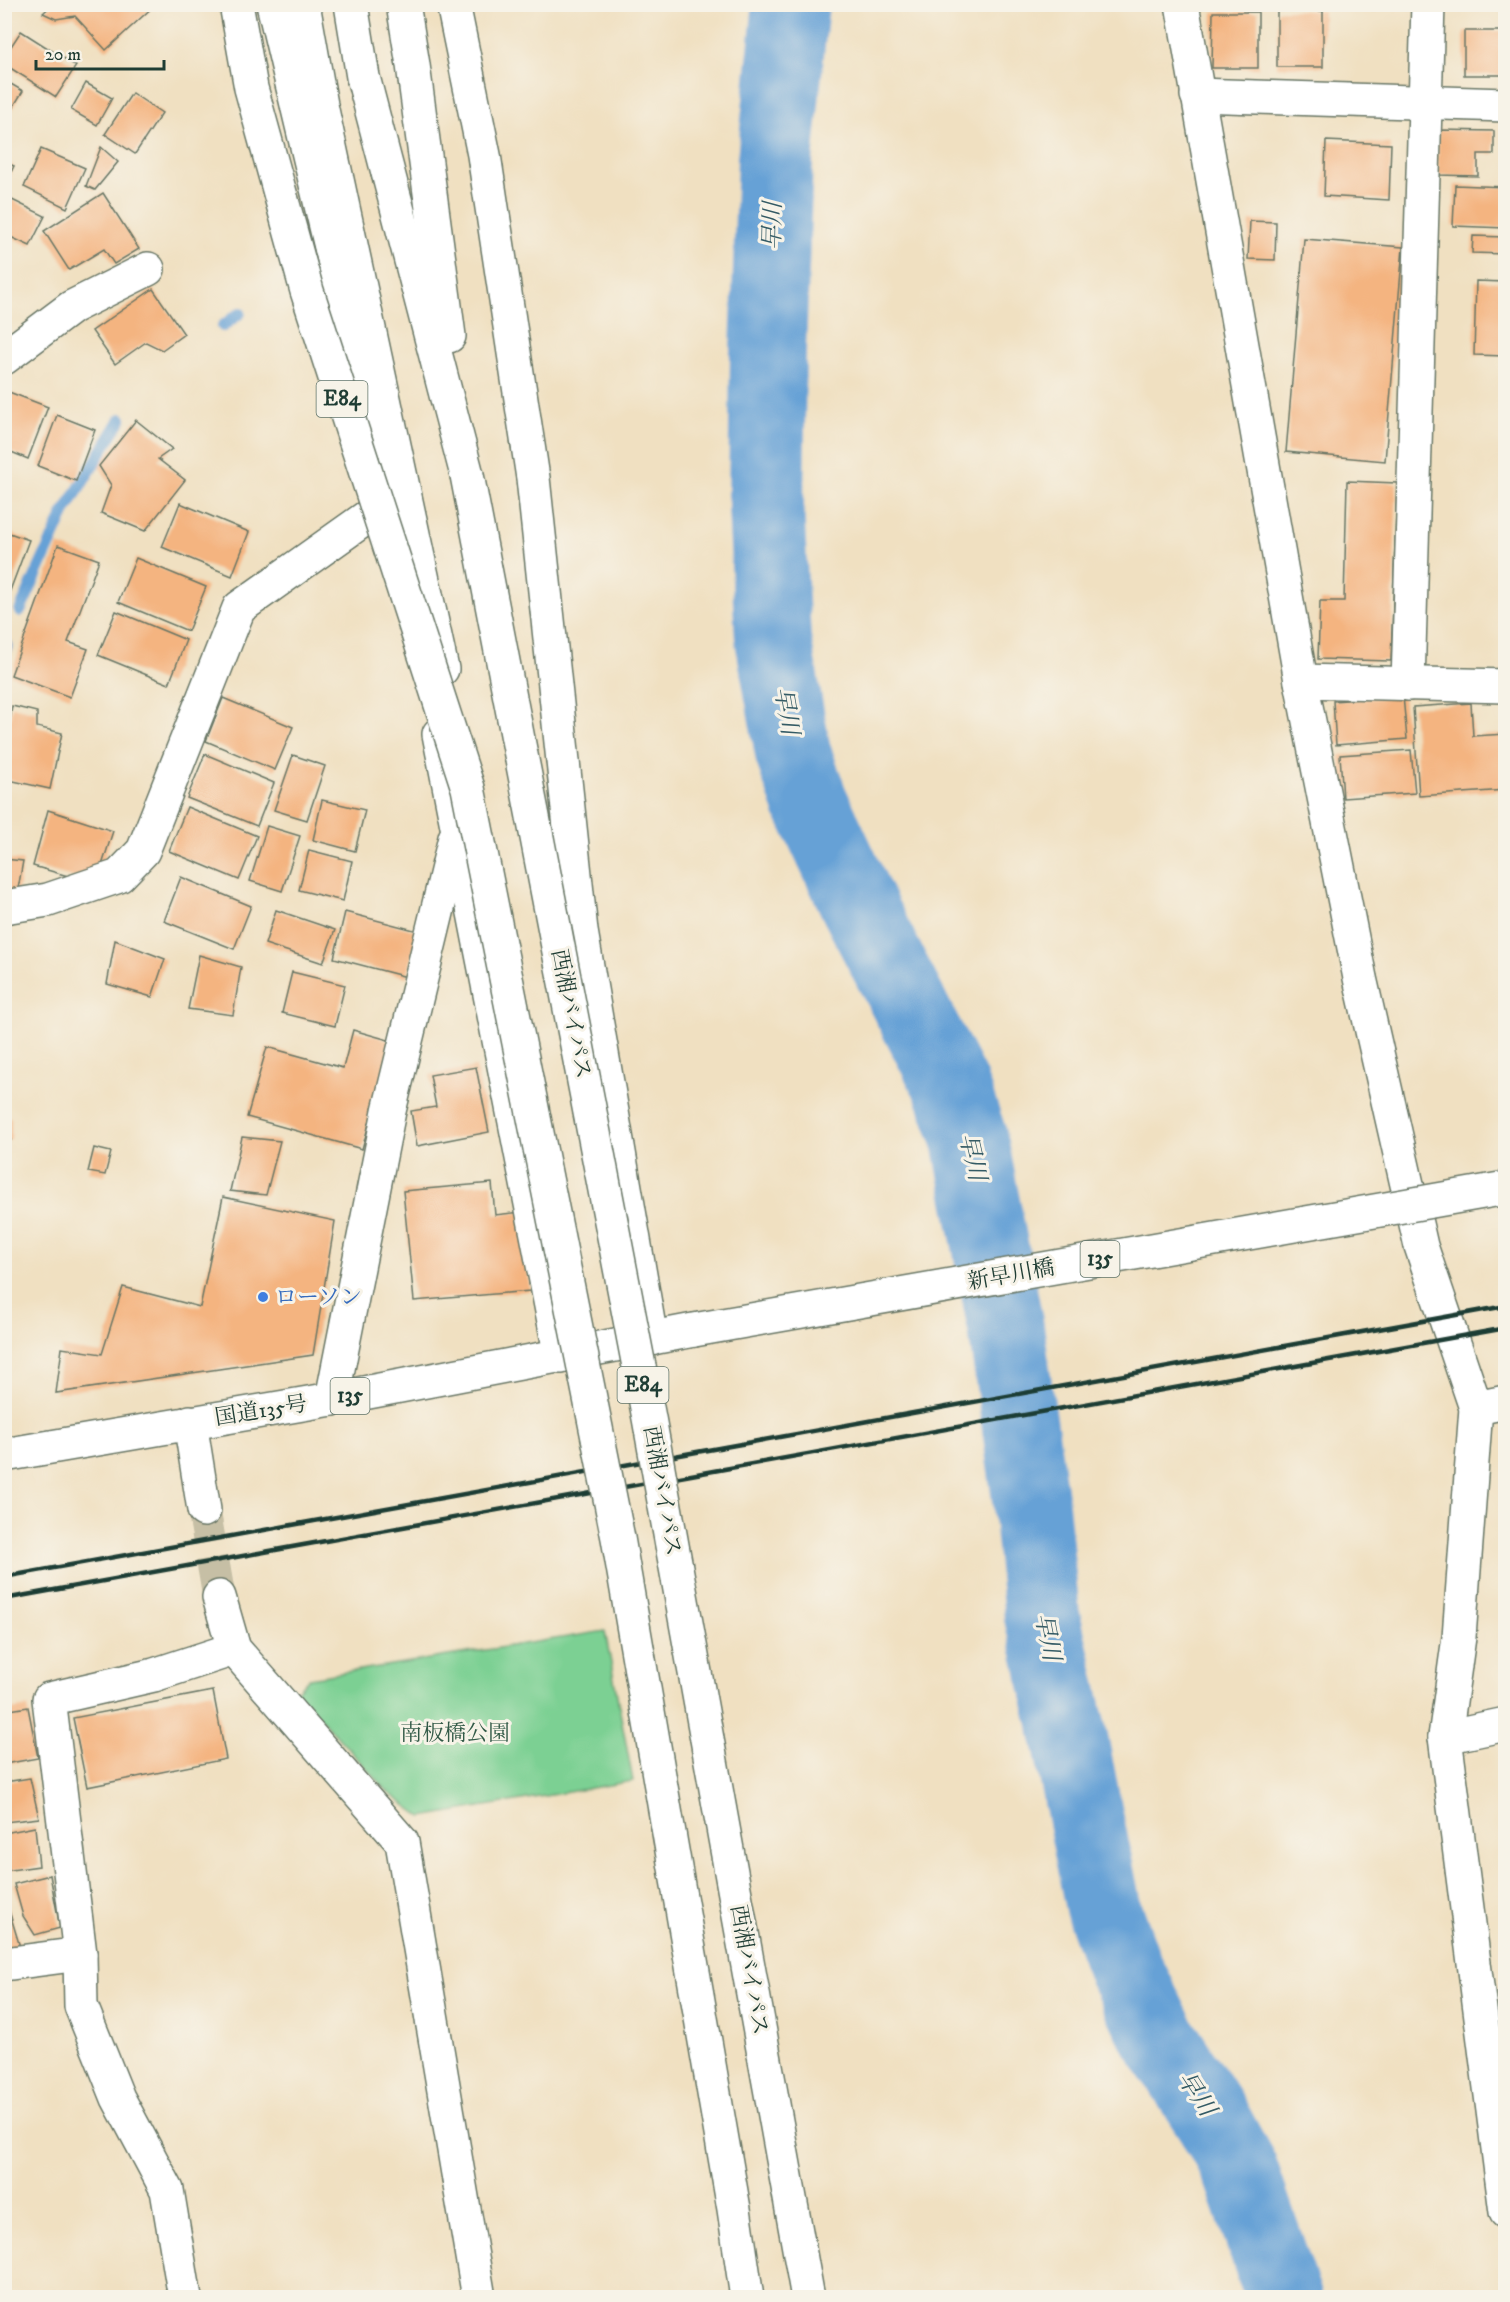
<svg xmlns="http://www.w3.org/2000/svg" width="1510" height="2302" font-family="'IM FELL DW Pica','Noto Serif JP',serif">
	<rect width="100%" height="100%" fill="#f7f3e8"/>
	<filter id="ink" filterUnits="userSpaceOnUse"><feTurbulence type="fractalNoise" baseFrequency=".0167" numOctaves="2"/><feDisplacementMap in="SourceGraphic" scale="12" xChannelSelector="R" yChannelSelector="G"/><feConvolveMatrix kernelMatrix="1 2 1 2 8 2 1 2 1" color-interpolation-filters="sRGB"/></filter>
	<filter id="wash" filterUnits="userSpaceOnUse"><feTurbulence type="fractalNoise" baseFrequency=".008" numOctaves="4" result="noise"/><feDisplacementMap in="SourceGraphic" scale="24" xChannelSelector="R" yChannelSelector="G"/><feGaussianBlur stdDeviation="1.35" result="paint"/><feColorMatrix in="noise" values="0 0 0 0 0 0 0 0 0 0 0 0 0 0 0 0 0 1.4 0 .05"/><feComposite in="paint" operator="in"/></filter>
	<g filter="url(#wash)">
		<rect width="100%" height="100%" fill="#f0e0c1"/>
		<path fill="#7cd093" stroke="#4e8664" stroke-width="1.5" d="M 605,1631 L 633,1781 L 422,1817 L 389,1793 L 296,1692 L 309,1678 Z"/>
		<g fill="none" stroke-linecap="round" stroke-linejoin="round">
			<g stroke="#66a1d6" stroke-width="12">
				<path d="M 223,326 L 240,313"/>
				<path d="M 20,611 L 64,513 L 121,419"/>
				<path d="M 4,653 L 7,645"/>
			</g>
			<path stroke="#66a1d6" stroke-width="76" d="M 791,4 L 775,160 L 768,350 L 766,506 L 773,639 L 793,753 L 810,801 L 859,907 L 951,1086 L 970,1140 L 1006,1328 L 1031,1506 L 1042,1616 L 1071,1743 L 1103,1907 L 1124,1966 L 1156,2032 L 1214,2122 L 1240,2170 L 1284,2298"/>
		</g>
		<g id="blocks">
			<g fill="#f4b480">
				<path d="M 53,4 L 156,4 L 106,50 L 75,16 L 56,19 L 43,13 Z"/>
				<path d="M 1475,4 L 1506,4 L 1506,10 L 1475,9 Z"/>
				<path d="M 1277,10 L 1323,11 L 1323,67 L 1277,67 Z"/>
				<path d="M 1213,12 L 1258,12 L 1258,68 L 1212,68 Z"/>
				<path d="M 21,31 L 76,66 L 56,97 L 4,64 L 4,57 Z"/>
				<rect x="1464" y="31" width="42" height="44"/>
				<path d="M 4,80 L 23,91 L 7,117 L 4,116 Z"/>
				<path d="M 86,83 L 112,98 L 97,125 L 71,110 Z"/>
				<path d="M 132,93 L 162,113 L 135,154 L 105,134 Z"/>
				<path d="M 1438,130 L 1494,131 L 1494,154 L 1478,154 L 1478,176 L 1438,175 Z"/>
				<path d="M 1326,141 L 1391,144 L 1389,200 L 1324,196 Z"/>
				<path d="M 101,147 L 118,162 L 95,190 L 86,186 Z"/>
				<path d="M 41,149 L 85,168 L 67,208 L 24,187 Z"/>
				<path d="M 4,162 L 14,166 L 4,187 Z"/>
				<path d="M 1455,185 L 1506,187 L 1506,228 L 1453,226 Z"/>
				<path d="M 103,193 L 139,249 L 114,264 L 104,249 L 69,270 L 44,231 Z"/>
				<path d="M 4,196 L 45,216 L 30,246 L 4,234 Z"/>
				<path d="M 1250,221 L 1276,222 L 1275,260 L 1248,259 Z"/>
				<path d="M 1473,236 L 1506,237 L 1506,254 L 1472,253 Z"/>
				<path d="M 1304,239 L 1403,247 L 1385,461 L 1286,452 Z"/>
				<path d="M 1476,281 L 1506,282 L 1506,356 L 1474,355 Z"/>
				<path d="M 153,289 L 184,334 L 162,350 L 146,342 L 115,364 L 92,331 Z"/>
				<path d="M 9,392 L 48,407 L 28,459 L 4,449 L 4,404 Z"/>
				<path d="M 57,415 L 95,430 L 76,481 L 38,466 Z"/>
				<path d="M 136,420 L 172,449 L 158,459 L 185,480 L 145,531 L 101,513 L 111,485 L 99,466 Z"/>
				<path d="M 1347,481 L 1397,483 L 1391,661 L 1318,659 L 1320,601 L 1344,601 Z"/>
				<path d="M 180,503 L 249,532 L 232,576 L 162,547 Z"/>
				<path d="M 4,531 L 29,540 L 5,604 L 4,604 Z"/>
				<path d="M 58,545 L 99,560 L 68,642 L 88,649 L 70,697 L 11,675 Z"/>
				<path d="M 136,558 L 206,587 L 188,631 L 118,602 Z"/>
				<path d="M 116,611 L 186,640 L 169,684 L 98,655 Z"/>
				<path d="M 1403,696 L 1407,739 L 1336,745 L 1333,701 Z"/>
				<path d="M 223,698 L 293,727 L 275,770 L 206,741 Z"/>
				<path d="M 1471,703 L 1473,736 L 1506,734 L 1506,790 L 1419,796 L 1413,707 Z"/>
				<path d="M 12,706 L 37,712 L 37,727 L 62,733 L 50,789 L 4,779 L 4,720 L 10,721 Z"/>
				<path d="M 1411,750 L 1415,793 L 1343,798 L 1340,755 Z"/>
				<path d="M 205,754 L 274,783 L 257,826 L 187,798 Z"/>
				<path d="M 293,755 L 325,766 L 307,820 L 274,810 Z"/>
				<path d="M 322,800 L 365,810 L 355,851 L 313,840 Z"/>
				<path d="M 187,807 L 257,836 L 239,880 L 169,851 Z"/>
				<path d="M 48,810 L 113,831 L 96,884 L 33,866 Z"/>
				<path d="M 267,826 L 300,836 L 282,891 L 250,881 Z"/>
				<path d="M 309,850 L 352,861 L 343,901 L 299,890 Z"/>
				<path d="M 4,859 L 23,861 L 17,895 L 4,895 Z"/>
				<path d="M 181,877 L 251,906 L 234,949 L 164,921 Z"/>
				<path d="M 276,910 L 335,930 L 323,963 L 265,944 Z"/>
				<path d="M 345,912 L 418,931 L 407,977 L 334,958 Z"/>
				<path d="M 115,940 L 165,959 L 152,997 L 107,984 Z"/>
				<path d="M 199,955 L 241,967 L 233,1015 L 188,1009 Z"/>
				<path d="M 292,972 L 345,985 L 335,1026 L 282,1013 Z"/>
				<path d="M 353,1030 L 392,1041 L 362,1149 L 247,1117 L 267,1047 L 343,1068 Z"/>
				<path d="M 476,1067 L 489,1132 L 417,1146 L 411,1111 L 436,1107 L 430,1075 Z"/>
				<rect x="5" y="1118" width="6" height="22"/>
				<path d="M 242,1137 L 280,1141 L 266,1195 L 230,1191 Z"/>
				<path d="M 94,1148 L 111,1152 L 105,1175 L 88,1172 Z"/>
				<path d="M 492,1183 L 495,1215 L 522,1212 L 530,1291 L 414,1301 L 403,1191 Z"/>
				<path d="M 223,1197 L 335,1221 L 313,1355 L 56,1393 L 62,1348 L 102,1354 L 123,1287 L 200,1307 Z"/>
				<path d="M 213,1691 L 226,1759 L 87,1787 L 73,1718 Z"/>
				<path d="M 28,1707 L 38,1758 L 4,1764 L 4,1711 Z"/>
				<path d="M 30,1778 L 39,1818 L 5,1822 L 5,1782 Z"/>
				<path d="M 35,1827 L 39,1866 L 4,1871 L 4,1833 Z"/>
				<path d="M 50,1875 L 60,1928 L 35,1935 L 23,1916 L 14,1884 Z"/>
				<path d="M 4,1894 L 20,1947 L 4,1951 Z"/>
			</g>
		</g>
	</g>
	<g filter="url(#ink)">
		<use href="#blocks" fill-opacity="0" stroke="#687665" stroke-width="1.5"/>
		<g fill="none" stroke-linecap="round" stroke-linejoin="round">
			<path stroke="#c6bfa5" stroke-width="33" stroke-dasharray="33 16" stroke-linecap="butt" d="M 204,1510 L 219,1597"/>
			<defs>
				<g id="minor">
					<path d="M 273,4 L 377,440"/>
					<path d="M 1182,4 L 1301,681 L 1360,978 L 1421,1246 L 1476,1408 L 1459,1637 L 1445,1737 L 1506,2212"/>
					<path d="M 1197,95 L 1506,105"/>
					<path d="M 4,358 L 72,307 L 148,269"/>
					<path d="M 1301,681 L 1506,686"/>
					<path d="M 1408,684 L 1428,4"/>
					<path d="M 439,734 L 561,1357"/>
					<path d="M 4,907 L 48,900 L 119,876 L 143,851 L 239,608 L 391,500"/>
					<path d="M 332,1399 L 389,1111 L 455,838"/>
					<path d="M 1476,1408 L 1506,1402"/>
					<path d="M 1445,1737 L 1506,1724"/>
					<path d="M 4,1964 L 80,1954"/>
					<path d="M 185,2298 L 167,2190 L 118,2098 L 81,2006 L 80,1954 L 49,1699 L 154,1675 L 234,1649"/>
				</g>
				<g id="tertiary">
					<path d="M 190,1422 L 204,1510"/>
					<path d="M 219,1597 L 234,1649 L 402,1842 L 479,2298"/>
				</g>
				<path id="trunk" d="M 4,1455 L 332,1399 L 694,1330"/>
				<g id="motorway">
					<path d="M 303,4 L 321,105 L 442,669"/>
					<path d="M 351,4 L 363,77 L 467,475"/>
					<path d="M 403,4 L 413,65 L 449,336"/>
					<path d="M 453,4 L 484,155 L 533,478 L 581,931 L 651,1339"/>
				</g>
			</defs>
			<use href="#minor" stroke="#687665" stroke-width="36"/>
			<use href="#tertiary" stroke="#687665" stroke-width="36"/>
			<use href="#trunk" stroke="#687665" stroke-width="36"/>
			<use href="#motorway" stroke="#687665" stroke-width="36"/>
			<use href="#minor" stroke="#fff" stroke-width="33"/>
			<use href="#tertiary" stroke="#fff" stroke-width="33"/>
			<use href="#trunk" stroke="#fff" stroke-width="33"/>
			<use href="#motorway" stroke="#fff" stroke-width="33"/>
			<g stroke="#1f3d34" stroke-width="4.5">
				<path d="M 4,1577 L 1506,1306"/>
				<path d="M 4,1599 L 1506,1328"/>
			</g>
			<defs>
				<path id="trunk-bridge" d="M 694,1330 L 1506,1188"/>
				<g id="motorway-bridge">
					<path d="M 236,4 L 251,88 L 307,291 L 468,788 L 618,1538 L 734,2209 L 747,2298"/>
					<path d="M 467,475 L 649,1418 L 808,2298"/>
				</g>
			</defs>
			<use href="#trunk-bridge" stroke="#687665" stroke-width="36" stroke-linecap="butt"/>
			<use href="#motorway-bridge" stroke="#687665" stroke-width="36" stroke-linecap="butt"/>
			<use href="#trunk-bridge" stroke="#fff" stroke-width="33"/>
			<use href="#motorway-bridge" stroke="#fff" stroke-width="33"/>
		</g>
	</g>
	<circle fill="#3f7fe0" stroke="#f7f3e8" stroke-width="2" cx="263" cy="1297" r="6"/>
	<g text-anchor="middle" dominant-baseline="central" stroke-width="6" stroke-linejoin="round" paint-order="stroke">
		<g fill="#f7f3e8" stroke="#60746a" stroke-width="1.5">
			<rect x="316.5" y="381" width="51" height="36" rx="4.5"/>
			<rect x="1080.5" y="1241" width="39" height="36" rx="4.5"/>
			<rect x="617.5" y="1367" width="51" height="36" rx="4.5"/>
			<rect x="330.5" y="1378" width="39" height="36" rx="4.5"/>
		</g>
		<g font-size="21" font-weight="bold" fill="#1f3d34">
			<text x="342" y="399">E84</text>
			<text x="1100" y="1259">135</text>
			<text x="643" y="1385">E84</text>
			<text x="350" y="1396">135</text>
		</g>
		<g font-size="22" fill="#1f3d34" stroke="#f7f3e8">
			<text transform="translate(571 1014) rotate(79)">西湘バイパス</text>
			<text transform="translate(1011 1275) rotate(-10)">新早川橋</text>
			<text transform="translate(261 1411) rotate(-9)">国道135号</text>
			<text transform="translate(662 1491) rotate(80)">西湘バイパス</text>
			<text transform="translate(749 1970) rotate(80)">西湘バイパス</text>
		</g>
		<g font-size="22" fill="#366cbe" stroke="#f7f3e8" text-anchor="start">
			<text x="275" y="1297">ローソン</text>
		</g>
		<g font-size="22" fill="#325a47" stroke="#f7f3e8">
			<text x="455" y="1733">南板橋公園</text>
		</g>
		<g font-size="24" font-style="italic" fill="#345b65" stroke="#f7f3e8">
			<text transform="translate(773 226) rotate(-89)">早川</text>
			<text transform="translate(786 711) rotate(80)">早川</text>
			<text transform="translate(972 1157) rotate(77)">早川</text>
			<text transform="translate(1047 1637) rotate(79)">早川</text>
			<text transform="translate(1196 2094) rotate(57)">早川</text>
		</g>
	</g>
	<rect width="1510" height="2302" fill="none" stroke="#f7f3e8" stroke-width="24"/>
	<path d="M36 60v9h128v-9" fill="none" stroke="#1f3d34" stroke-width="3"/>
	<text x="45" y="60" font-size="18" fill="#1f3d34" stroke="#f7f3e8" stroke-width="4.5" paint-order="stroke">20 m</text>
</svg>
